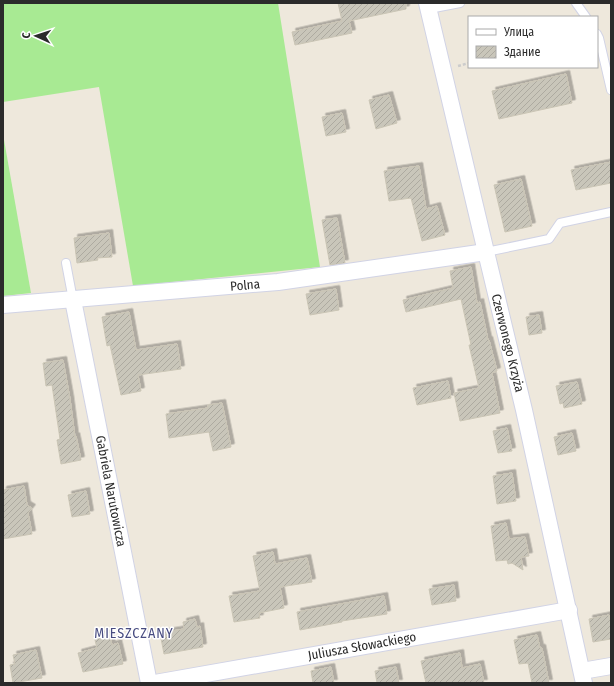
<svg xmlns="http://www.w3.org/2000/svg" width="614" height="686" font-family="'Fira Sans Condensed',sans-serif">
	<defs>
		<pattern id="building-hatch" width="6" height="6" patternUnits="userSpaceOnUse"><rect width="6" height="6" fill="#c9c6ba"/><path d="M-1 1l2-2M0 6l6-6M5 7l2-2" fill="none" stroke="#adaaa0"/></pattern>
		<filter id="shadow"><feDropShadow dx="3.5" dy="-3.5" stdDeviation="0" flood-color="#0004"/></filter>
	</defs>
	<rect width="100%" height="100%" fill="#eee8dc"/>
	<g fill="#a8ea93">
		<path d="M 3,3 L 278,3 L 320,267 L 133,286 L 99,87 L 3,102 Z"/>
		<path d="M 3,134 L 31,293 L 3,296 Z"/>
	</g>
	<g fill="url(#building-hatch)" stroke="#cac5b5" filter="url(#shadow)">
		<path d="M 338,3 L 406,3 L 406,9 L 349,21 L 352,33 L 295,45 L 292,32 L 342,21 Z"/>
		<path d="M 566,74 L 572,103 L 499,119 L 492,91 Z"/>
		<path d="M 389,95 L 397,123 L 376,129 L 369,100 Z"/>
		<path d="M 342,113 L 346,132 L 326,136 L 322,117 Z"/>
		<path d="M 611,162 L 611,183 L 576,190 L 571,170 Z"/>
		<path d="M 419,166 L 426,209 L 437,206 L 445,235 L 422,241 L 411,198 L 389,201 L 384,171 Z"/>
		<path d="M 521,179 L 532,226 L 505,232 L 494,185 Z"/>
		<path d="M 337,218 L 345,263 L 330,265 L 322,220 Z"/>
		<path d="M 109,233 L 112,257 L 97,258 L 98,260 L 77,263 L 74,238 Z"/>
		<path d="M 471,267 L 477,303 L 480,302 L 488,340 L 489,340 L 497,371 L 492,373 L 500,413 L 460,421 L 454,393 L 479,388 L 469,345 L 471,345 L 461,299 L 406,312 L 403,300 L 453,288 L 450,271 Z"/>
		<path d="M 336,289 L 339,310 L 310,315 L 306,294 Z"/>
		<path d="M 129,312 L 136,350 L 177,344 L 181,369 L 138,375 L 141,391 L 121,395 L 110,345 L 107,346 L 102,317 Z"/>
		<path d="M 539,315 L 542,333 L 529,335 L 526,317 Z"/>
		<path d="M 63,360 L 70,399 L 75,437 L 76,436 L 81,460 L 61,464 L 57,440 L 60,439 L 52,385 L 46,386 L 43,363 Z"/>
		<path d="M 448,381 L 451,398 L 417,405 L 413,388 Z"/>
		<path d="M 577,382 L 582,404 L 564,408 L 563,403 L 560,404 L 556,386 Z"/>
		<path d="M 222,403 L 231,447 L 213,451 L 209,432 L 169,438 L 166,414 L 208,408 L 208,405 Z"/>
		<path d="M 507,428 L 512,451 L 498,453 L 493,431 Z"/>
		<path d="M 572,433 L 576,451 L 558,455 L 554,437 Z"/>
		<path d="M 512,473 L 516,501 L 497,504 L 493,476 Z"/>
		<path d="M 24,486 L 27,505 L 32,508 L 28,513 L 32,534 L 3,539 L 3,490 Z"/>
		<path d="M 86,491 L 90,514 L 72,517 L 68,495 Z"/>
		<path d="M 506,523 L 509,539 L 525,537 L 529,556 L 521,557 L 523,570 L 512,563 L 508,564 L 507,560 L 496,561 L 491,526 Z"/>
		<path d="M 273,552 L 275,564 L 307,558 L 312,582 L 280,587 L 284,608 L 259,613 L 260,618 L 234,622 L 229,596 L 260,591 L 253,556 Z"/>
		<path d="M 454,585 L 456,601 L 432,605 L 429,589 Z"/>
		<path d="M 384,596 L 387,614 L 342,621 L 342,622 L 300,630 L 297,612 Z"/>
		<path d="M 609,615 L 611,623 L 611,639 L 593,642 L 589,619 Z"/>
		<path d="M 195,619 L 197,627 L 200,626 L 203,647 L 164,654 L 160,633 L 184,629 L 183,622 Z"/>
		<path d="M 109,633 L 112,645 L 118,643 L 123,664 L 83,672 L 78,653 L 97,648 L 94,636 Z"/>
		<path d="M 537,635 L 540,648 L 542,648 L 549,683 L 532,683 L 528,663 L 519,664 L 514,640 Z"/>
		<path d="M 36,650 L 42,678 L 13,683 L 10,665 L 15,664 L 13,655 Z"/>
		<path d="M 460,653 L 462,668 L 480,664 L 484,683 L 426,683 L 421,661 Z"/>
		<path d="M 331,667 L 334,683 L 313,683 L 311,671 Z"/>
		<path d="M 396,667 L 399,683 L 377,683 L 375,671 Z"/>
	</g>
	<g fill="none" stroke-linecap="round" stroke-linejoin="round">
		<defs>
			<g id="lane">
				<path d="M 576,3 L 586,17"/>
				<path d="M 429,9 L 460,3"/>
				<path d="M 597,34 L 599,38 L 611,90"/>
				<path d="M 486,252 L 549,239 L 560,223 L 611,212"/>
				<path d="M 66,263 L 73,300"/>
			</g>
			<g id="street">
				<path d="M 427,3 L 486,252 L 524,410 L 584,683"/>
				<path d="M 73,300 L 149,683"/>
				<path d="M 3,305 L 278,282 L 486,252"/>
				<path d="M 582,671 L 611,666"/>
				<path d="M 155,683 L 569,610"/>
			</g>
		</defs>
		<use href="#lane" stroke="#d1d3e5" stroke-width="10"/>
		<use href="#street" stroke="#d1d3e5" stroke-width="18"/>
		<path stroke="#ccc" stroke-width="2.5" stroke-dasharray="3 2" stroke-linecap="butt" d="M 458,66 L 469,63"/>
		<use href="#lane" stroke="#fff" stroke-width="8"/>
		<use href="#street" stroke="#fff" stroke-width="16"/>
	</g>
	<g text-anchor="middle" dominant-baseline="central" stroke-width="3" stroke-linejoin="round" paint-order="stroke">
		<g font-size="13" fill="#2b2b2b" stroke="#fff">
			<text transform="translate(245 285) rotate(-5)">Polna</text>
			<text transform="translate(508 343) rotate(76)">Czerwonego Krzyża</text>
			<text transform="translate(111 491) rotate(79)">Gabriela Narutowicza</text>
			<text transform="translate(362 646) rotate(-10)">Juliusza Słowackiego</text>
		</g>
		<g font-size="14" letter-spacing="1" fill="#474b80" stroke="#fff">
			<text x="134" y="633">MIESZCZANY</text>
		</g>
	</g>
	<rect width="614" height="686" fill="none" stroke="#2b2b2b" stroke-width="8"/>
	<rect x="468" y="16" width="130" height="52" fill="#ffffff" stroke="#aaaaaa"/>
	<rect x="476" y="29" width="20" height="6" fill="#ffffff" stroke="#aaaaaa"/>
	<text x="504" y="36" font-size="12" fill="#2b2b2b">Улица</text>
	<rect x="476" y="46" width="20" height="12" fill="url(#building-hatch)" stroke="#aaaaaa"/>
	<text x="504" y="56" font-size="12" fill="#2b2b2b">Здание</text>
	<g transform="translate(36 36) rotate(273)" stroke="#ffffff" stroke-width="3" paint-order="stroke">
	<path d="M0-3L7 15L0 10L-7 15Z" fill="#2b2b2b"/>
	<text y="-6" font-size="11" font-weight="bold" text-anchor="middle" fill="#2b2b2b">С</text>
	</g>
</svg>
